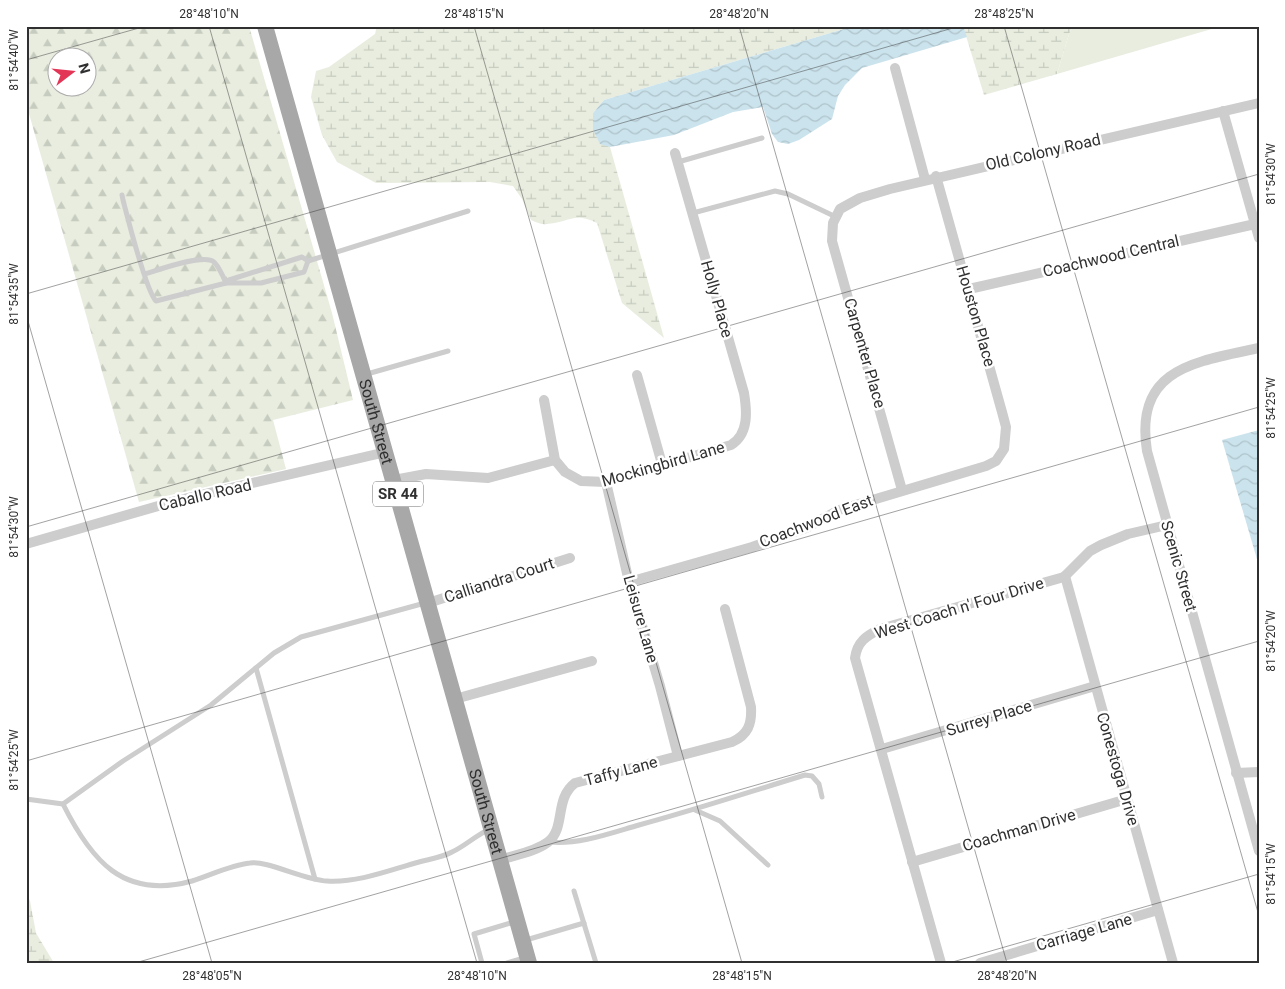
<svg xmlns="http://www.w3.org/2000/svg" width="1285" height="989" font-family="Roboto,sans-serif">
	<defs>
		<pattern id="forest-firs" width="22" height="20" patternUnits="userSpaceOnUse" patternTransform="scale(1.25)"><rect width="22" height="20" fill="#e8eddf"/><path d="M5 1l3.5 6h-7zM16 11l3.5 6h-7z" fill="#c7ccc0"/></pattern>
		<pattern id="wetland-marsh" width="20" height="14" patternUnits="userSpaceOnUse" patternTransform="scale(1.25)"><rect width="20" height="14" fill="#e8eddf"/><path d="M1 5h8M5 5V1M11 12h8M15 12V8" fill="none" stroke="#c7ccc0"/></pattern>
		<pattern id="water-waves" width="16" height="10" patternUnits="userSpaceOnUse" patternTransform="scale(1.25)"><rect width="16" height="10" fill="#cbe3ec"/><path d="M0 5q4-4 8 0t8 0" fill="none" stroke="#afc3cb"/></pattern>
	</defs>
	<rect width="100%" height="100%" fill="#fff"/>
	<path fill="#e8eddf" d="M 1073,26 L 1222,26 L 1057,74 L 1069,34 Z"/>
	<path fill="url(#forest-firs)" fill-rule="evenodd" d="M 26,26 L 249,26 L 332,313 L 353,400 L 273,420 L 286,469 L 139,502 L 26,103 ZM 58,58 L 88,58 L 88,88 L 58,88 Z"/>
	<g fill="url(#wetland-marsh)">
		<path d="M 377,26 L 854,26 L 604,100 L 593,113 L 593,130 L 600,143 L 610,147 L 664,338 L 622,303 L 597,223 C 574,211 568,223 546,224 C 542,225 536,222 531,220 L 522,199 L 513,186 L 490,182 L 376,183 L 337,162 L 322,135 L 311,97 L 316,71 L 329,67 L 375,34 Z"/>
		<path d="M 963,26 L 1073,26 L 1069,34 L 1057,74 L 984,95 Z"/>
		<path d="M 26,894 L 30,901 L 36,933 L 54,963 L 26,963 Z"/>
	</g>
	<g fill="url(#water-waves)">
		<path d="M 854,26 L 963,26 L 967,37 L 862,68 L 845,85 L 838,96 L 832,119 L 799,140 L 788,144 L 778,142 L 772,134 L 763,107 L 733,112 L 674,135 L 610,147 L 600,144 L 593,130 L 593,113 L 604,100 Z"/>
		<path d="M 1259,430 L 1259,566 L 1222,440 Z"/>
	</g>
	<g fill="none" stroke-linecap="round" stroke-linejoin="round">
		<g stroke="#cdcdcd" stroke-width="5">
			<path d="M 678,162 L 762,138"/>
			<path d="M 122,195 L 123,200 C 128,219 146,291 156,301 L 226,283 C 223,276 219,267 214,262 C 204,253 158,270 145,274"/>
			<path d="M 693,213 L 775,191 L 788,194 L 836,217"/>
			<path d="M 302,257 L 308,261 L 304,272 L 261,283 L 226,283 L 229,280 Z"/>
			<path d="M 308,261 L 468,211"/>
			<path d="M 367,374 L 448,351"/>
			<path d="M 256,668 L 315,879"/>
			<path d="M 26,799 L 63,804 L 123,761 L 211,705 L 274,653 L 301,637 L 425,603"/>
			<path d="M 63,804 C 91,860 123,900 192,881 C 211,875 231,865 250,863 C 266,860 305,880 327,881 C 358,883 390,870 419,862 C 430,859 443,857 452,852 C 465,846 475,836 488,830"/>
			<path d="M 695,810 L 720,821 L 768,865"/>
			<path d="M 549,842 C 579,845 611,833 639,825 C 695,810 749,792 805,775 L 812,776 L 819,784 L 822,797"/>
			<path d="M 574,891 L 596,963"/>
			<path d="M 526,940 L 584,923"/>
			<path d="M 482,963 L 474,934 L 514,922"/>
			<path d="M 507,963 L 524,958"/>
		</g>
		<g stroke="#cdcdcd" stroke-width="10">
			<path d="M 895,68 L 925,179"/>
			<path d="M 1223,111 L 1259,238"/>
			<path d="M 969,289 L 1255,224"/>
			<path d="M 1259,348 C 1195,362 1134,368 1147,451 L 1259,851"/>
			<path d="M 637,375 L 662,464"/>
			<path d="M 544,400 L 555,460 L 565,472 L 581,481 L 606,482 L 731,445 C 749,434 747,411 744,393 L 675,153"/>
			<path d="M 394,480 L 426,474 L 488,478 L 555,460"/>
			<path d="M 606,482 L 629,582 L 660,686 L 678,756"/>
			<path d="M 902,490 L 832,241 L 833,223 L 840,209 L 860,198 L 890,189 L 1259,103"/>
			<path d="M 26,544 L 179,500 L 386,452"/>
			<path d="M 1065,576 L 1173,963"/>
			<path d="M 629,582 L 752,547 L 806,528 L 839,510 L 986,466 L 996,461 L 1004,449 L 1006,427 L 1002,412 L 936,176"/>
			<path d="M 428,603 L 570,558"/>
			<path d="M 455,699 L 592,661"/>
			<path d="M 882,749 L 1095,686"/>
			<path d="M 1236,773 L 1259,772"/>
			<path d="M 500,860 C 515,855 535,852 548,842 C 566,828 554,799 575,783 L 732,742 C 748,735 752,724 751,707 L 725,609"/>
			<path d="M 912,862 L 1127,799"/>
			<path d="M 941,963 L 855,658 C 857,642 866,636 880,629 L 1064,577 L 1090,551 L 1101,545 L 1128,534 L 1167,525"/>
			<path d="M 980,963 L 1158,910"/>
		</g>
		<path stroke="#a8a8a8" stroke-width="16" id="s1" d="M 265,26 L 529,963"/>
	</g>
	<path fill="none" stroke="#303030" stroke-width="1" stroke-opacity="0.45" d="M 209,26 L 477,963M 474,26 L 742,963M 739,26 L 1007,963M 1004,26 L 1259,916M 26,60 L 146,26M 26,294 L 960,26M 26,314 L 212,963M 26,527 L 1259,174M 26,761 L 1259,407M 135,963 L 1259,641M 949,963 L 1259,874"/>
	<g text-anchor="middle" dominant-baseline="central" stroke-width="5" stroke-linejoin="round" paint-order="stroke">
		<rect fill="#fff" stroke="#6e6e6e" stroke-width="1" x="373" y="481.5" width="50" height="25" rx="4"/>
		<g font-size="15" font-weight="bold" fill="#303030">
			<text x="398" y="494">SR 44</text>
		</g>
		<g font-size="16" fill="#303030" stroke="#fff">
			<text transform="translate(1043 152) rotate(-13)">Old Colony Road</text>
			<text transform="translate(1111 256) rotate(-13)">Coachwood Central</text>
			<text transform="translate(717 299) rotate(74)">Holly Place</text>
			<text transform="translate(976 316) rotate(74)">Houston Place</text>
			<text transform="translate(865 353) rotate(74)">Carpenter Place</text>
			<text stroke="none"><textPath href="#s1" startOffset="411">South Street</textPath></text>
			<text transform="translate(663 464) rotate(-16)">Mockingbird Lane</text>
			<text transform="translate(205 495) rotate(-13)">Caballo Road</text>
			<text transform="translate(816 521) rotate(-21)">Coachwood East</text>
			<text transform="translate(1179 566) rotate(74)">Scenic Street</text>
			<text transform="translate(499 580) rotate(-18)">Calliandra Court</text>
			<text transform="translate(959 608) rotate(-17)">West Coach n' Four Drive</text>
			<text transform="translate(641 619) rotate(74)">Leisure Lane</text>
			<text transform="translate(989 718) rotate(-17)">Surrey Place</text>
			<text transform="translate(1118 769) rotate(74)">Conestoga Drive</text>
			<text transform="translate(621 771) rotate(-15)">Taffy Lane</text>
			<text stroke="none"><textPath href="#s1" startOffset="816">South Street</textPath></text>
			<text transform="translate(1019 830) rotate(-16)">Coachman Drive</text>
			<text transform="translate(1084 932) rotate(-16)">Carriage Lane</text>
		</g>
	</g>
	<rect width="1285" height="989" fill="none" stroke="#ffffff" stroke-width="55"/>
	<g transform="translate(72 72) rotate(74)"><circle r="24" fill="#ffffff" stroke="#acacac"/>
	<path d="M0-4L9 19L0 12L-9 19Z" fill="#e33657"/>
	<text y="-8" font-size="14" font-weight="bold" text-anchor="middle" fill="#303030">N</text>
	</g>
	<rect x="28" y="28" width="1230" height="934" fill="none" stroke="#303030" stroke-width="2"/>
	<g font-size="12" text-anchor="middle" fill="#303030">
		<text x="209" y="18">28°48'10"N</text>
		<text x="474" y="18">28°48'15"N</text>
		<text x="739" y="18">28°48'20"N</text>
		<text x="1004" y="18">28°48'25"N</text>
		<text transform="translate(14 60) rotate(-90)" y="4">81°54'40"W</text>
		<text transform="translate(1271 174) rotate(-90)" y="4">81°54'30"W</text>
		<text transform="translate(14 294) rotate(-90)" y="4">81°54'35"W</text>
		<text transform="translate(1271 408) rotate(-90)" y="4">81°54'25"W</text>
		<text transform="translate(14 527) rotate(-90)" y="4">81°54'30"W</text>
		<text transform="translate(1271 641) rotate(-90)" y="4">81°54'20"W</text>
		<text transform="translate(14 760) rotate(-90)" y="4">81°54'25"W</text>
		<text transform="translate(1271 874) rotate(-90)" y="4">81°54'15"W</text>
		<text x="212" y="980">28°48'05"N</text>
		<text x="477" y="980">28°48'10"N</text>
		<text x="742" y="980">28°48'15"N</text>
		<text x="1007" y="980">28°48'20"N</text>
	</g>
</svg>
